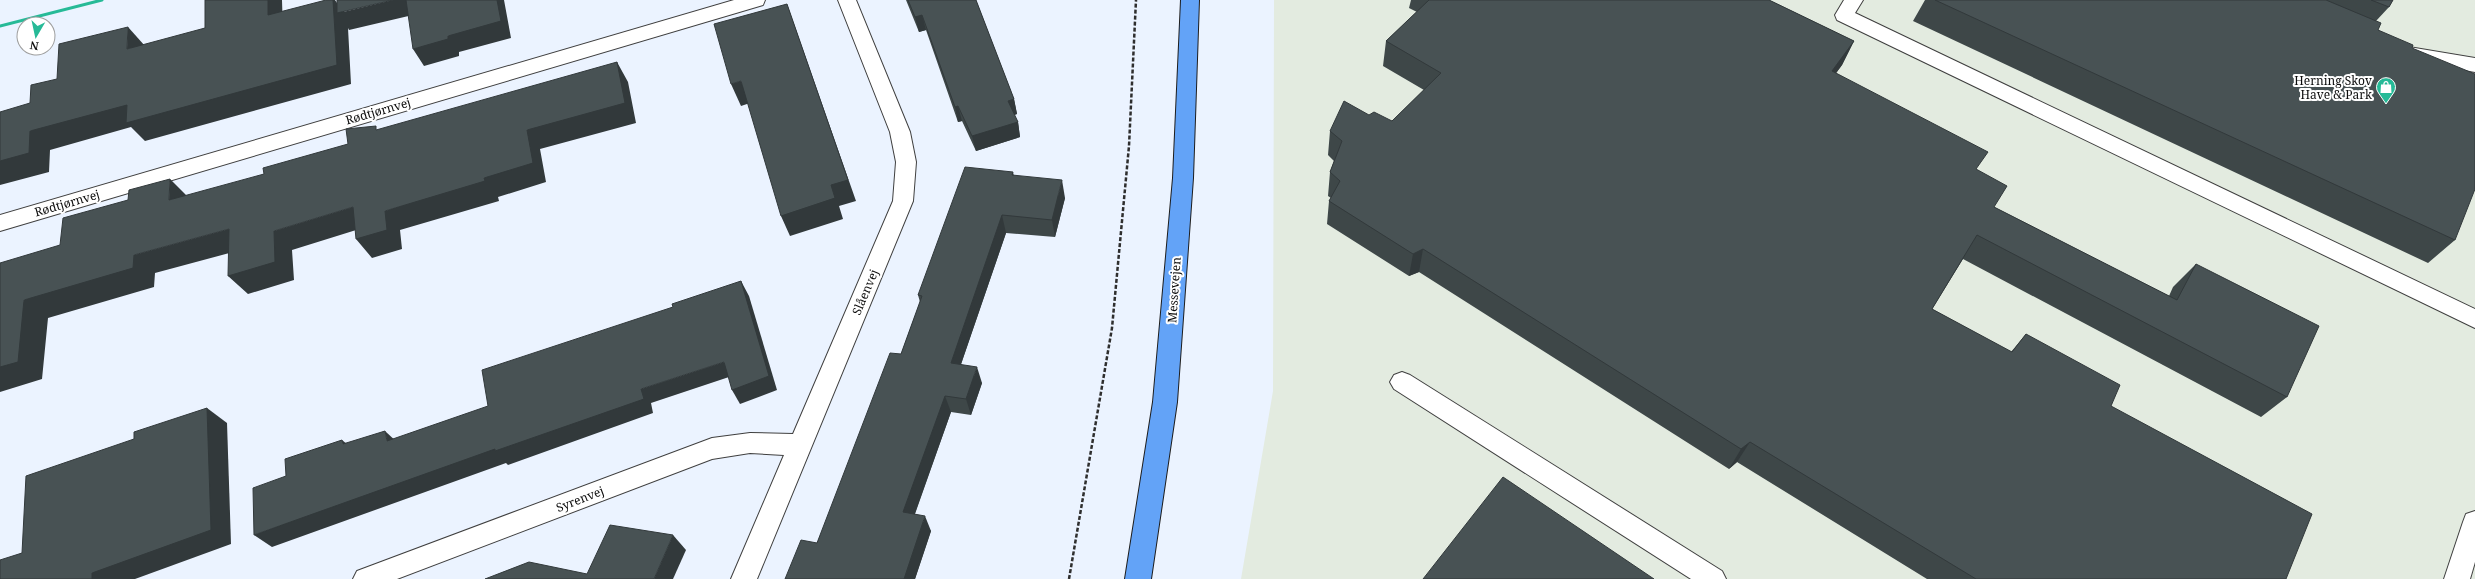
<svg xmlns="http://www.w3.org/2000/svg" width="2475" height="579" font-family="'Noto Serif',serif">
	<rect width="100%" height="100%" fill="#ebf3ff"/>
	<path fill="#e3ebe0" d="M 1274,0 L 2475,0 L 2475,579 L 1241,579 L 1273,391 Z"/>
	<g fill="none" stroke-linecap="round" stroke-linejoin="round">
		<defs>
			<g id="minor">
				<path d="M 734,0 L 765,0 L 763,5 L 0,231 L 0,215 Z"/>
				<path d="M 838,0 L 856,0 L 910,132 L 916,162 L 913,201 L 757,579 L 731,579 L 784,455 L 750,453 L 712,459 L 397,579 L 353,579 L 357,571 L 712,438 L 750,433 L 793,434 L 893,201 L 896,162 L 890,132 Z"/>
				<path d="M 1844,0 L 1863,0 L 1855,13 L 2475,309 L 2475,328 L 1837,20 L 1835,15 Z"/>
				<path d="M 2409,47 L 2475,58 L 2475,72 L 2402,59 L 2399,54 L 2402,49 Z"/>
				<path d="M 1402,372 L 1410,375 L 1722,571 L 1726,579 L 1691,579 L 1394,389 L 1390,382 L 1394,375 Z"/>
				<path d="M 2475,511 L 2475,562 L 2470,579 L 2444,579 L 2463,522 L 2466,514 Z"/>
			</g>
			<path id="major" d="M 1181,0 L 1199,0 L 1193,178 L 1177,402 L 1151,579 L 1125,579 L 1153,402 L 1173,178 Z"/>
		</defs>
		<use href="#minor" stroke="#3f3f3f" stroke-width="2"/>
		<use href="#major" stroke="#1d1d1d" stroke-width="2"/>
		<path stroke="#2e2e2e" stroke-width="2.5" stroke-dasharray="4 2" stroke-linecap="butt" d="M 1069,579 L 1112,328 L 1129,146 L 1136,0"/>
		<use href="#minor" fill="#fff" fill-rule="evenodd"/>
		<use href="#major" fill="#63a3f7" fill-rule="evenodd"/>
		<path stroke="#26ba97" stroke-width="3" d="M 0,26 L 102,0"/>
	</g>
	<g fill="#3e4748">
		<path d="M 906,0 L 976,0 L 1014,99 L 1017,114 L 1014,115 L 1018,122 L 1020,137 L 976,151 L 962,121 L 958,122 L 926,30 L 919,32 Z"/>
		<path d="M 1411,0 L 1769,0 L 1854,41 L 1842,65 L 1836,73 L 1976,169 L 1994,207 L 2169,296 L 2173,287 L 2196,264 L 2287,397 L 2261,417 L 1963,259 L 1932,309 L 2011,352 L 2026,334 L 2111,406 L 2286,579 L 1927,579 L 1737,462 L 1729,469 L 1419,272 L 1409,276 L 1327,224 L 1329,201 L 1331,198 L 1328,196 L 1330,172 L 1334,161 L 1328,155 L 1330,131 L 1369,115 L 1392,121 L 1424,90 L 1383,66 L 1386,41 L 1417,12 L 1409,8 Z"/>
		<path d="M 1925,0 L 2393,0 L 2389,7 L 2376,21 L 2378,30 L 2412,48 L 2455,240 L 2428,263 L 1913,21 Z"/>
		<path d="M 1013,172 L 1014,176 L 1065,198 L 1055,237 L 1006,233 L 961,364 L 982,383 L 971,415 L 951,412 L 915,514 L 931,531 L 915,579 L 785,579 L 817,543 L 901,354 L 920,302 L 918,295 Z"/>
	</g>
	<g fill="#32393b">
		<path d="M 268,0 L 282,0 L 283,34 L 268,15 Z"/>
		<path d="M 333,0 L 335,0 L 343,12 L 393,0 L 408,0 L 417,14 L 349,30 L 348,28 L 351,84 L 145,141 L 131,127 L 50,150 L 49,172 L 0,185 L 0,161 L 30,131 Z"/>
		<path d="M 497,0 L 504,0 L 511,38 L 459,52 L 459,56 L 424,66 L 413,49 L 448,36 Z"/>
		<path d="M 787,4 L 856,201 L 839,206 L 843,219 L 790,236 L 781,216 L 831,185 Z"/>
		<path d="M 922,15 L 926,30 L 919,32 L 915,17 Z"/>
		<path d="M 128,27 L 145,46 L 127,49 Z"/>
		<path d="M 1854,41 L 1842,65 L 1820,95 L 1832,71 Z"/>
		<path d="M 617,62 L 628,82 L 636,123 L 540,149 L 546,182 L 498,197 L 499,201 L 400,230 L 402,249 L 372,258 L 356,239 L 385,211 L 484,178 L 527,130 Z"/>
		<path d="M 741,81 L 750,103 L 741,106 L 731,84 Z"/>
		<path d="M 1014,99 L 1017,114 L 1011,116 L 1008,101 Z"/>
		<path d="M 958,106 L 962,121 L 958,122 L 955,107 Z"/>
		<path d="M 1018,122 L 1020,137 L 976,151 L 972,136 Z"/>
		<path d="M 170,179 L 189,198 L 169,200 Z"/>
		<path d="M 1062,180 L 1065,198 L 1055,237 L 1052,220 Z"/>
		<path d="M 353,207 L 369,226 L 292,250 L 294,280 L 248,294 L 228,276 L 274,231 Z"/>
		<path d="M 1002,215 L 1006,233 L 956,379 L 951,363 Z"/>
		<path d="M 229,229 L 248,248 L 155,273 L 154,287 L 48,318 L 42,379 L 0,392 L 0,367 L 24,300 L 134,255 Z"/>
		<path d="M 1423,249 L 1419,272 L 1409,276 L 1413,254 Z"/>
		<path d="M 741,281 L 749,296 L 777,390 L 740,404 L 732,390 Z"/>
		<path d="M 724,362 L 732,376 L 651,403 L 653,413 L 508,465 L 506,463 L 272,547 L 254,535 L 641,389 Z"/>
		<path d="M 977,367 L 982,383 L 971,415 L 966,399 Z"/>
		<path d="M 945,396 L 951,412 L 910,527 L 903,512 Z"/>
		<path d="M 207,408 L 227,423 L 231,544 L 135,579 L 92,579 L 92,573 Z"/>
		<path d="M 385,431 L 399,444 L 387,441 Z"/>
		<path d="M 342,440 L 358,453 L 343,444 Z"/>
		<path d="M 1750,442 L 1737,462 L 1729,469 L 1741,449 Z"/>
		<path d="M 925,516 L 931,531 L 915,579 L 904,579 Z"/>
		<path d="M 673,535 L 686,550 L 673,579 L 654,579 Z"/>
	</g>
	<g fill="#485254" stroke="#32393b">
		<path d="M 205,0 L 268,0 L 268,15 L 326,0 L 333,0 L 337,65 L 126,123 L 127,105 L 30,131 L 29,153 L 0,161 L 0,112 L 30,103 L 31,85 L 57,79 L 59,44 L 128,27 L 127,49 L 205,28 Z"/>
		<path d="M 337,0 L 393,0 L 337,13 Z"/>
		<path d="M 406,0 L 497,0 L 501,21 L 448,36 L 448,39 L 413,49 Z"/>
		<path d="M 908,0 L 976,0 L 1014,99 L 1008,101 L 1018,122 L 972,136 L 958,106 L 955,107 L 922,15 L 915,17 Z"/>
		<path d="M 1429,0 L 1769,0 L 1854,41 L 1832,71 L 1988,152 L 1976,169 L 2007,186 L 1994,207 L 2177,300 L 2196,264 L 2319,326 L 2287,397 L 1977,235 L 1932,309 L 2012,352 L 2026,334 L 2120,385 L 2111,406 L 2312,514 L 2286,579 L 1976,579 L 1750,442 L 1741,449 L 1423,249 L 1413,254 L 1329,201 L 1340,181 L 1330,172 L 1342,141 L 1330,131 L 1344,101 L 1369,115 L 1374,112 L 1392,121 L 1441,73 L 1386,41 Z"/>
		<path d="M 1935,0 L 2326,0 L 2381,23 L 2378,30 L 2413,45 L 2412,48 L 2475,74 L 2475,189 L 2455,240 Z"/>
		<path d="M 2371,0 L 2393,0 L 2389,7 Z"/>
		<path d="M 787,4 L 848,180 L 831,185 L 835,198 L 781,216 L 741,81 L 731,84 L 714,24 Z"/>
		<path d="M 617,62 L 625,103 L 527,130 L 533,163 L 484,178 L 485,181 L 385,211 L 387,230 L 356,239 L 353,207 L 274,231 L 275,262 L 228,276 L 229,229 L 134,255 L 133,268 L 24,300 L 18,362 L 0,367 L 0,263 L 60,245 L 63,218 L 128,200 L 129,190 L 170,179 L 169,200 L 264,174 L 263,168 L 348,144 L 346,129 L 376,126 L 376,130 Z"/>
		<path d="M 965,167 L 1013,172 L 1012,175 L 1062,180 L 1052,220 L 1002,215 L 951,363 L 977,367 L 966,399 L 945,396 L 903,512 L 925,516 L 904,579 L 785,579 L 801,540 L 817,543 L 890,353 L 901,354 L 922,296 L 918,295 Z"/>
		<path d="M 741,281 L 769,376 L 732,390 L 724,362 L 641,389 L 644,399 L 495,451 L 495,449 L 254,535 L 253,488 L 286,476 L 285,459 L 342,440 L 343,444 L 385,431 L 387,441 L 488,406 L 482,370 L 673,307 L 672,304 Z"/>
		<path d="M 207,408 L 211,530 L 92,573 L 92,579 L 0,579 L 0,560 L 22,553 L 26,476 L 134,439 L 134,432 Z"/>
		<path d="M 1503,477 L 1654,579 L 1423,579 Z"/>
		<path d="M 610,525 L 673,535 L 654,579 L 485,579 L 529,562 L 587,574 Z"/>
	</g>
	<defs>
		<symbol id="shop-pin" viewBox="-11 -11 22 30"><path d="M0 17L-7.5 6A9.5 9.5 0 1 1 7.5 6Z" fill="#26ba97" stroke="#fff"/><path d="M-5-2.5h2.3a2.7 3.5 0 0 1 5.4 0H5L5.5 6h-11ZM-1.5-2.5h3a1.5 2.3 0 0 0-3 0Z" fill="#fff"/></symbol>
	</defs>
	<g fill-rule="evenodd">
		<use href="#shop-pin" x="2375" y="76" width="22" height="30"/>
	</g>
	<g text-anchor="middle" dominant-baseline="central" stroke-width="4" stroke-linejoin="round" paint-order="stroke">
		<g font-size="12" fill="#0c0c0c" stroke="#fff" text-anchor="end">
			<text x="2372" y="80">Herning Skov<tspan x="2372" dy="14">Have &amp; Park</tspan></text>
		</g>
		<g font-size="12" fill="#0c0c0c" stroke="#fff">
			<text transform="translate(378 111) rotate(-16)">Rødtjørnvej</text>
			<text transform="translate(67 203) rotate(-16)">Rødtjørnvej</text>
			<text transform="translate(1174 290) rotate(-86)">Messevejen</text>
			<text transform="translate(865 292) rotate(-67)">Slåenvej</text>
			<text transform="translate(580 499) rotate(-21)">Syrenvej</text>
		</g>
	</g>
	<g transform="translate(36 36) rotate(189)"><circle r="19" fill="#ffffff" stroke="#9e9e9e"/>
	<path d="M0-3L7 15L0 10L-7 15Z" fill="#26ba97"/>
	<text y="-6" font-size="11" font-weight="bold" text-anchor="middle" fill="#0c0c0c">N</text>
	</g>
</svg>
